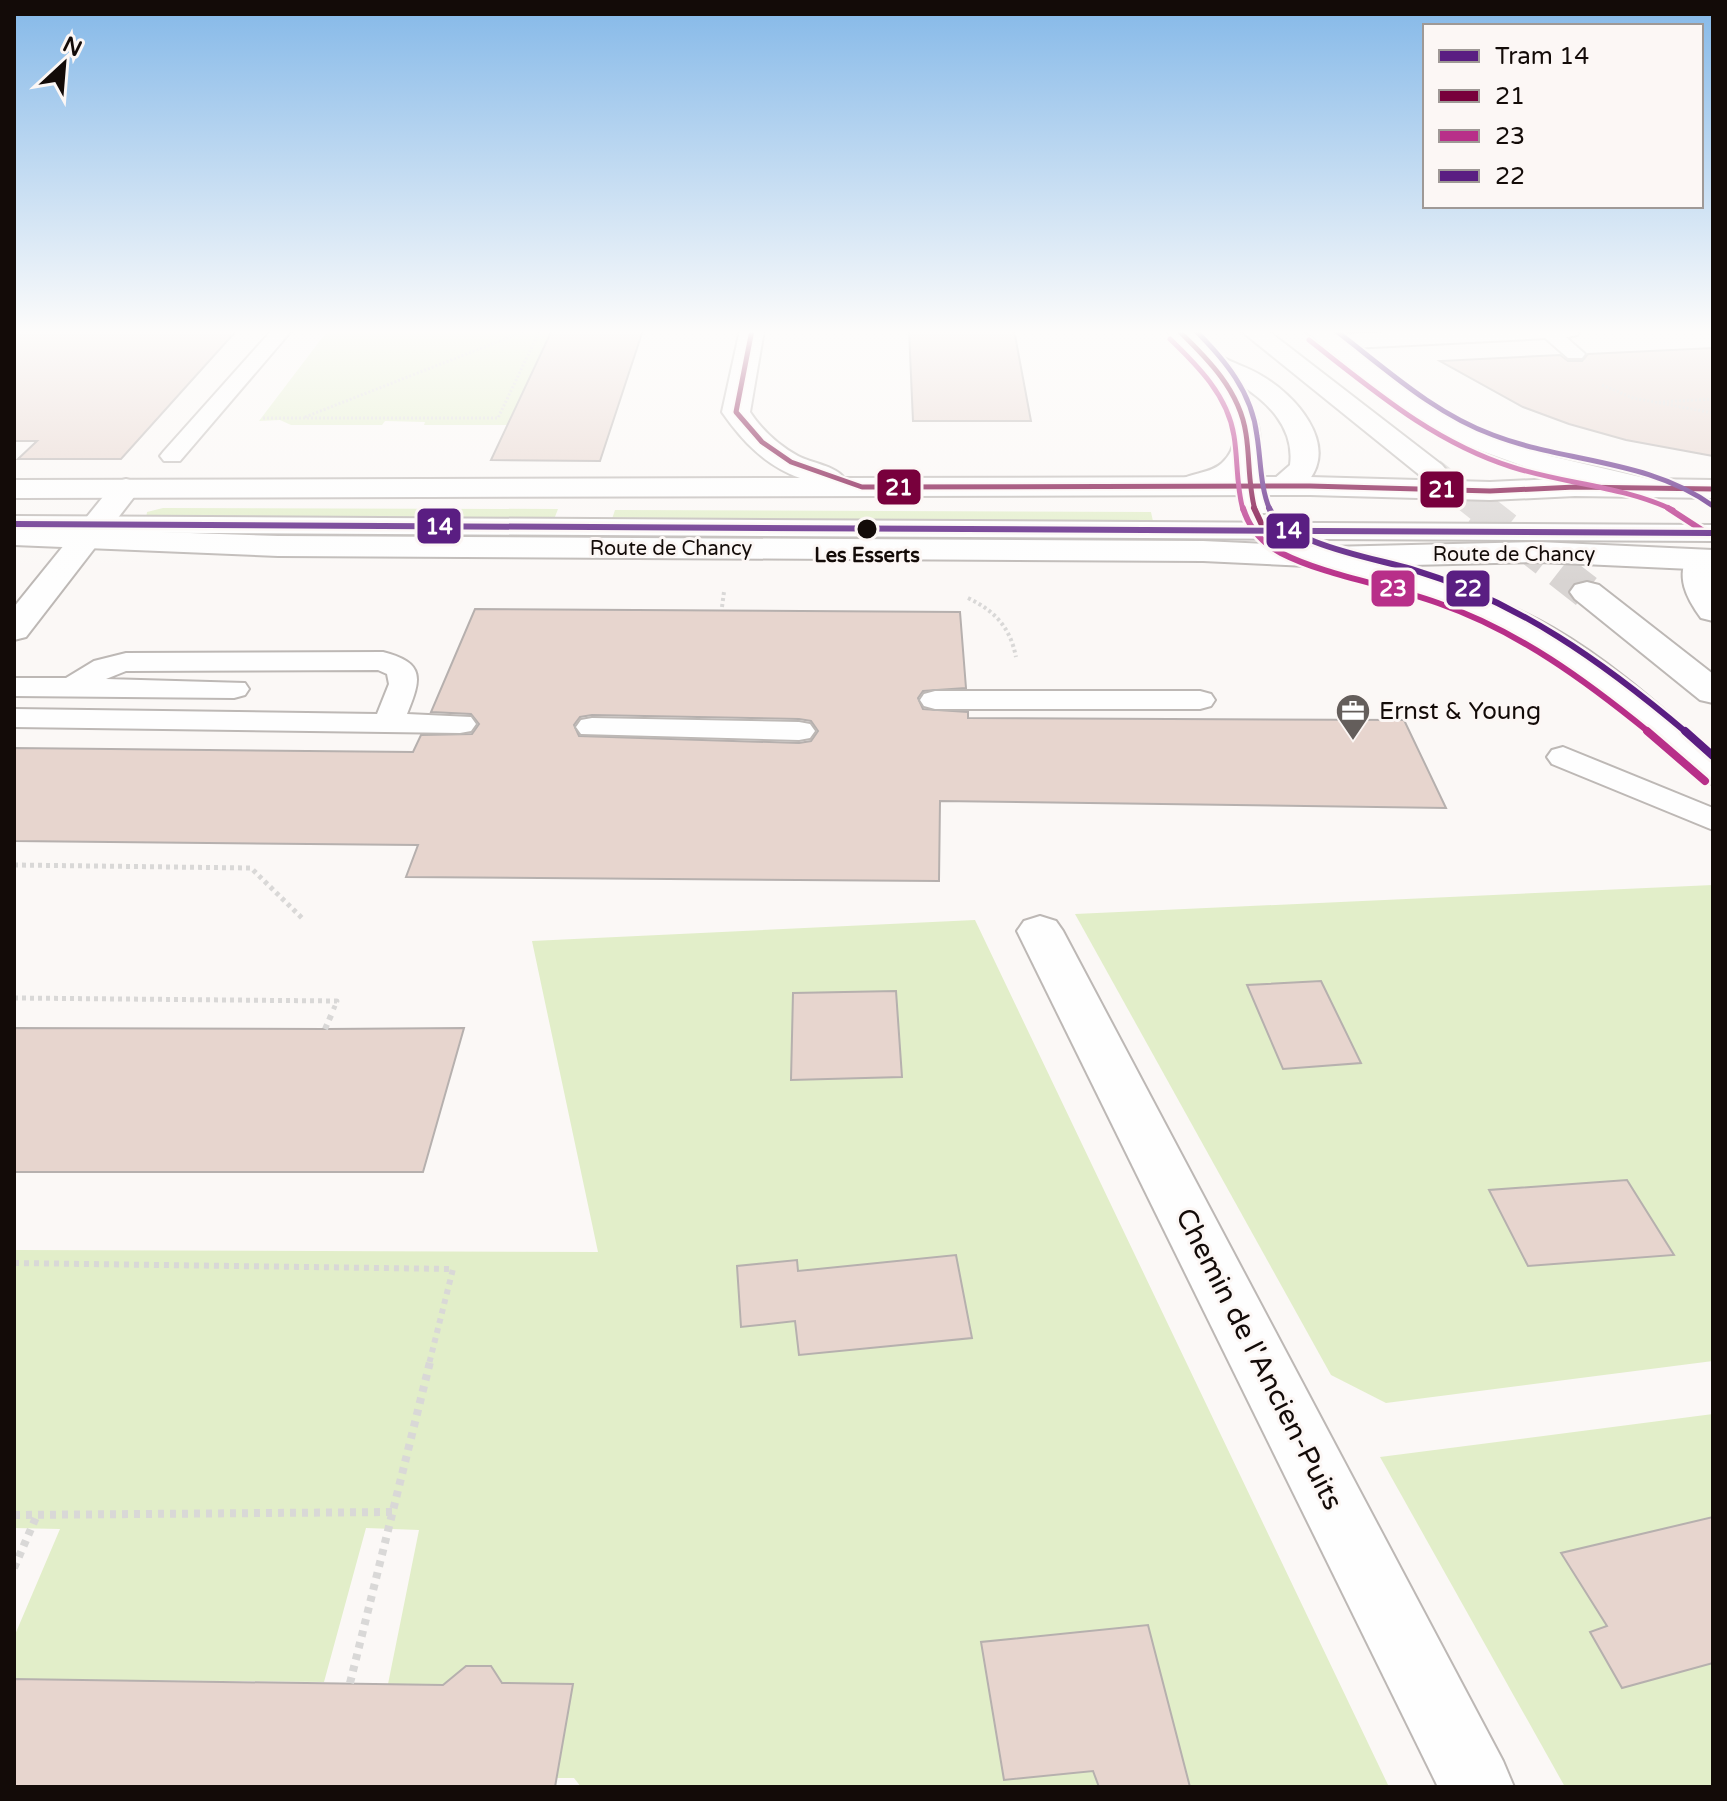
<svg xmlns="http://www.w3.org/2000/svg" width="1727" height="1801" font-family="'Varela Round',sans-serif">
	<rect width="100%" height="100%" fill="#fbf8f6"/>
	<g fill="#e2eec9">
		<path d="M 328,330 L 552,330 L 508,425 L 424,425 L 425,422 L 385,421 L 382,425 L 291,425 L 280,420 L 259,421 Z"/>
		<path d="M 163,508 L 558,509 L 553,522 L 146,519 L 147,512 Z"/>
		<path d="M 615,510 L 1151,512 L 1154,526 L 611,522 Z"/>
		<path d="M 1713,885 L 1713,1361 L 1386,1403 L 1331,1375 L 1075,914 Z"/>
		<path d="M 975,920 L 1389,1787 L 581,1787 L 574,1778 L 557,1778 L 573,1684 L 502,1683 L 467,1666 L 443,1685 L 388,1684 L 419,1530 L 366,1528 L 324,1682 L 14,1679 L 14,1637 L 60,1529 L 14,1528 L 14,1250 L 598,1252 L 532,941 Z"/>
		<path d="M 1713,1414 L 1713,1787 L 1565,1787 L 1380,1457 Z"/>
	</g>
	<g fill="#e7d5ce" stroke="#b6b0ae" stroke-width="2" fill-rule="evenodd">
		<path d="M 14,330 L 237,330 L 121,459 L 18,459 L 37,441 L 14,441 Z"/>
		<path d="M 552,330 L 643,330 L 600,461 L 491,460 Z"/>
		<path d="M 909,330 L 1014,330 L 1031,421 L 913,421 Z"/>
		<path d="M 1713,348 L 1713,456 L 1626,440 L 1569,424 L 1523,407 L 1440,361 L 1560,355 L 1568,361 L 1582,361 L 1588,354 Z"/>
		<path d="M 475,609 L 960,612 L 966,688 L 923,691 L 918,698 L 923,709 L 968,712 L 968,718 L 1404,720 L 1446,808 L 940,801 L 939,881 L 406,877 L 418,845 L 14,841 L 14,748 L 413,752 L 421,735 L 472,734 L 479,724 L 471,714 L 431,712 ZM 592,715 L 799,719 L 811,721 L 818,731 L 811,741 L 799,743 L 579,736 L 574,725 L 580,717 Z"/>
		<path d="M 1321,981 L 1361,1063 L 1283,1069 L 1247,985 Z"/>
		<path d="M 896,991 L 902,1077 L 791,1080 L 793,993 Z"/>
		<path d="M 14,1028 L 325,1029 L 464,1028 L 423,1172 L 14,1172 Z"/>
		<path d="M 1627,1180 L 1674,1255 L 1528,1266 L 1489,1190 Z"/>
		<path d="M 956,1255 L 972,1338 L 799,1355 L 795,1321 L 741,1327 L 737,1266 L 797,1260 L 798,1271 Z"/>
		<path d="M 1713,1517 L 1713,1663 L 1622,1688 L 1590,1632 L 1607,1626 L 1561,1553 Z"/>
		<path d="M 1148,1625 L 1190,1787 L 1099,1787 L 1093,1771 L 1004,1780 L 981,1642 Z"/>
		<path d="M 466,1666 L 491,1666 L 502,1683 L 573,1684 L 555,1787 L 14,1787 L 14,1679 L 443,1685 Z"/>
	</g>
	<g fill="none" stroke-linecap="round" stroke-linejoin="round">
		<path stroke="#d8d4d2" stroke-width="27" stroke-dasharray="27 14" stroke-linecap="butt" d="M 1432,471 L 1481,510"/>
		<path stroke="#d8d4d2" stroke-width="34" stroke-dasharray="34 17" stroke-linecap="butt" d="M 1479,508 L 1587,592"/>
		<defs>
			<g id="lane">
				<path d="M 272,330 L 292,330 L 180,461 L 164,461 L 160,456 L 164,451 Z"/>
				<path d="M 1536,330 L 1558,330 L 1585,354 L 1582,358 L 1568,358 Z"/>
				<path d="M 1247,440 L 1255,442 L 1259,447 L 1269,508 L 1266,513 L 1248,513 L 1245,508 L 1235,447 L 1239,442 Z"/>
				<path d="M 14,516 L 1713,525 L 1713,541 L 14,532 Z"/>
				<path d="M 383,652 C 426,663 421,679 407,714 L 471,717 L 476,724 L 471,731 L 460,733 L 14,727 L 14,709 L 377,714 L 389,684 L 387,674 L 378,670 L 126,671 L 106,679 L 245,683 L 249,689 L 245,695 L 234,698 L 14,696 L 14,678 L 66,678 L 94,661 L 126,653 Z"/>
				<path d="M 935,691 L 1200,691 L 1211,694 L 1215,700 L 1211,706 L 1200,709 L 935,709 L 924,706 L 920,700 L 924,694 Z"/>
				<path d="M 592,718 L 799,722 L 810,724 L 815,731 L 810,738 L 799,740 L 581,734 L 576,727 L 581,720 Z"/>
				<path d="M 1563,747 L 1713,808 L 1713,830 L 1552,764 L 1547,757 L 1552,750 Z"/>
			</g>
			<g id="street">
				<path d="M 1431,330 L 1580,330 L 1577,335 L 1568,337 L 1332,349 L 1323,347 L 1320,342 L 1323,337 L 1332,335 Z"/>
				<path d="M 126,479 L 137,482 L 141,488 L 26,637 L 14,640 L 14,607 L 115,482 Z"/>
				<path d="M 1040,916 L 1056,921 L 1063,931 L 1503,1761 L 1514,1787 L 1438,1787 L 1017,931 L 1024,921 Z"/>
			</g>
			<g id="secondary">
				<path d="M 740,330 L 764,330 L 750,412 C 762,430 778,445 798,456 C 811,463 836,466 844,478 L 1310,477 L 1490,482 L 1575,478 L 1713,480 L 1713,498 L 1575,496 L 1490,500 L 1310,495 L 14,498 L 14,480 L 800,478 C 765,465 743,442 722,412 Z"/>
				<path d="M 14,527 L 278,536 L 1203,541 L 1328,547 L 1539,542 L 1713,550 L 1713,570 L 1539,562 L 1328,567 L 1203,561 L 278,556 L 14,545 Z"/>
			</g>
			<g id="primary">
				<path d="M 1166,330 L 1192,330 C 1200,338 1208,350 1218,355 C 1232,363 1248,367 1262,376 C 1295,395 1338,443 1309,480 C 1299,492 1285,496 1270,492 L 1266,486 L 1290,465 C 1295,428 1267,400 1237,383 C 1265,422 1275,469 1219,487 C 1204,492 1191,497 1176,493 L 1172,487 C 1182,472 1208,476 1222,463 C 1264,425 1185,358 1166,330 Z"/>
				<path d="M 1240,330 L 1267,330 L 1442,465 L 1447,471 L 1442,477 L 1432,480 L 1422,477 Z"/>
				<path d="M 1304,330 L 1331,330 L 1443,414 L 1468,427 L 1550,456 L 1662,482 L 1666,488 L 1662,494 L 1651,497 L 1529,468 L 1449,439 L 1423,426 Z"/>
				<path d="M 1328,547 C 1404,566 1484,589 1553,628 C 1612,662 1662,708 1713,752 L 1713,784 L 1699,780 C 1644,732 1591,680 1528,643 C 1463,604 1389,585 1317,564 L 1312,557 L 1317,550 Z"/>
				<path d="M 1701,550 L 1713,554 L 1713,621 L 1701,618 C 1687,599 1674,575 1690,553 Z"/>
				<path d="M 1587,582 L 1599,585 L 1713,674 L 1713,703 L 1700,700 L 1575,599 L 1570,592 L 1575,585 Z"/>
			</g>
		</defs>
		<use href="#lane" stroke="#bdb8b5" stroke-width="4"/>
		<use href="#street" stroke="#bdb8b5" stroke-width="4"/>
		<use href="#secondary" stroke="#bdb8b5" stroke-width="4"/>
		<use href="#primary" stroke="#bdb8b5" stroke-width="4"/>
		<g stroke="#d9d8d7" stroke-width="3" stroke-dasharray="2 2" stroke-linecap="butt">
			<path d="M 1602,385 L 1633,398 L 1713,413"/>
			<path d="M 1659,402 L 1713,399"/>
			<path d="M 305,417 L 528,330"/>
			<path d="M 263,418 L 498,418 L 540,330"/>
		</g>
		<g stroke="#d9d8d7" stroke-width="4" stroke-dasharray="3 3" stroke-linecap="butt">
			<path d="M 968,598 C 995,611 1010,627 1016,657"/>
			<path d="M 722,607 L 724,592"/>
		</g>
		<g stroke="#d9d8d7" stroke-width="5" stroke-dasharray="4 4" stroke-linecap="butt">
			<path d="M 14,865 L 251,868 L 303,919"/>
			<path d="M 14,998 L 337,1001 L 332,1013"/>
		</g>
		<g stroke="#d9d8d7" stroke-width="6" stroke-dasharray="5 5" stroke-linecap="butt">
			<path d="M 325,1029 L 333,1011"/>
			<path d="M 14,1263 L 453,1269 L 429,1364"/>
		</g>
		<g stroke="#d9d8d7" stroke-width="8" stroke-dasharray="6 6" stroke-linecap="butt">
			<path d="M 14,1515 L 394,1512"/>
			<path d="M 14,1568 L 37,1515"/>
			<path d="M 350,1683 L 430,1362"/>
		</g>
		<use href="#lane" fill="#fefefe" fill-rule="evenodd"/>
		<use href="#street" fill="#fefefe" fill-rule="evenodd"/>
		<use href="#secondary" fill="#fefefe" fill-rule="evenodd"/>
		<use href="#primary" fill="#fefefe" fill-rule="evenodd"/>
		<defs>
			<g id="bus-1-far1">
				<path d="M 752,330 L 736,412 L 762,442 L 791,462 L 862,487 L 1310,486 L 1490,491 L 1575,487 L 1713,489"/>
				<path d="M 1178,330 C 1208,359 1240,391 1246,434 C 1250,459 1248,485 1255,510"/>
			</g>
			<path id="bus-1" d="M 1254,508 L 1262,525 L 1285,540"/>
			<g id="bus-2-far2">
				<path d="M 1170,339 C 1198,366 1228,396 1234,436 C 1238,460 1236,485 1243,510"/>
				<path d="M 1309,340 C 1373,390 1433,442 1512,467 C 1565,484 1622,486 1673,510"/>
			</g>
			<g id="bus-2-far1">
				<path d="M 1243,508 C 1249,528 1262,543 1281,553 C 1326,576 1389,585 1438,603 C 1518,631 1585,680 1650,733"/>
				<path d="M 1668,508 L 1705,532"/>
			</g>
			<path id="bus-2" d="M 1647,731 L 1705,781"/>
			<g id="bus-3-far2">
				<path d="M 1195,330 C 1225,360 1252,392 1257,436 C 1261,460 1260,487 1270,510"/>
				<path d="M 1335,330 C 1385,368 1433,413 1493,435 C 1566,463 1648,459 1713,506"/>
			</g>
			<path id="bus-3-far1" d="M 1269,508 C 1285,544 1374,558 1411,569 C 1518,601 1603,662 1687,733"/>
			<path id="bus-3" d="M 1685,731 L 1713,756"/>
		</defs>
		<use href="#bus-1-far1" stroke="#fcf7f5" stroke-width="9"/>
		<use href="#bus-1" stroke="#fcf7f5" stroke-width="11"/>
		<use href="#bus-2-far2" stroke="#fcf7f5" stroke-width="9"/>
		<use href="#bus-2-far1" stroke="#fcf7f5" stroke-width="11"/>
		<use href="#bus-2" stroke="#fcf7f5" stroke-width="14"/>
		<use href="#bus-3-far2" stroke="#fcf7f5" stroke-width="9"/>
		<use href="#bus-3-far1" stroke="#fcf7f5" stroke-width="11"/>
		<use href="#bus-3" stroke="#fcf7f5" stroke-width="14"/>
		<use href="#bus-1-far1" stroke="#78003c" stroke-width="5"/>
		<use href="#bus-1" stroke="#78003c" stroke-width="6"/>
		<use href="#bus-2-far2" stroke="#b82f89" stroke-width="5"/>
		<use href="#bus-2-far1" stroke="#b82f89" stroke-width="6"/>
		<use href="#bus-2" stroke="#b82f89" stroke-width="8"/>
		<use href="#bus-3-far2" stroke="#5a1e82" stroke-width="5"/>
		<use href="#bus-3-far1" stroke="#5a1e82" stroke-width="6"/>
		<use href="#bus-3" stroke="#5a1e82" stroke-width="8"/>
		<defs>
			<path id="tram-1" d="M 14,524 L 1713,533"/>
		</defs>
		<use href="#tram-1" stroke="#fcf7f5" stroke-width="11"/>
		<use href="#tram-1" stroke="#5a1e82" stroke-width="6"/>
	</g>
	<linearGradient id="sky" x2="0" y2="1"><stop stop-color="#84b8e8"/><stop offset="0.57" stop-color="#fdfcfb"/><stop offset="1" stop-color="#fdfcfb" stop-opacity="0"/></linearGradient>
	<rect width="1727" height="582" fill="url(#sky)"/>
	<defs>
		<symbol id="office-pin" viewBox="-11 -11 22 30"><path d="M0 17L-7.5 6A9.5 9.5 0 1 1 7.5 6Z" fill="#645e5b" stroke="#fcf7f5"/><path d="M-6-3h4V-5.5h4V-3h4V5H-6ZM-1-4.5V-3h2v-1.5ZM-6 0V1H6V0Z" fill="#fff"/></symbol>
	</defs>
	<g fill-rule="evenodd">
		<use href="#office-pin" x="1333" y="691" width="40" height="54"/>
	</g>
	<circle fill="#130b08" stroke="#fcf7f5" stroke-width="3" cx="867" cy="529" r="11"/>
	<g text-anchor="middle" dominant-baseline="central" stroke-width="6" stroke-linejoin="round" paint-order="stroke">
		<g font-size="20" fill="#130b08" stroke="#fcf7f5">
			<text x="671" y="549">Route de Chancy</text>
			<text x="1514" y="555">Route de Chancy</text>
		</g>
		<g font-size="20" font-weight="bold" fill="#130b08" stroke="#fcf7f5">
			<text x="867" y="556">Les Esserts</text>
		</g>
		<g font-size="24" fill="#130b08" stroke="#fcf7f5" text-anchor="start">
			<text x="1379" y="711">Ernst &amp; Young</text>
		</g>
		<g font-size="28" fill="#130b08" stroke="#fcf7f5">
			<text transform="translate(1259 1359) rotate(63)">Chemin de l'Ancien-Puits</text>
		</g>
	</g>
	<g stroke="#fcf7f5" stroke-width="3">
		<rect x="876" y="468" width="46" height="38" rx="8" fill="#78003c"/>
		<rect x="1419" y="470" width="46" height="39" rx="8" fill="#78003c"/>
		<rect x="416" y="507" width="46" height="38" rx="8" fill="#5a1e82"/>
		<rect x="1265" y="512" width="46" height="38" rx="8" fill="#5a1e82"/>
		<rect x="1370" y="569" width="46" height="39" rx="8" fill="#b82f89"/>
		<rect x="1445" y="569" width="46" height="39" rx="8" fill="#5a1e82"/>
	</g>
	<g font-size="22" text-anchor="middle" font-weight="bold" fill="#fff">
		<text x="899" y="495">21</text>
		<text x="1442" y="497">21</text>
		<text x="439" y="534">14</text>
		<text x="1288" y="538">14</text>
		<text x="1393" y="596">23</text>
		<text x="1468" y="596">22</text>
	</g>
	<rect width="1727" height="1801" fill="none" stroke="#130b08" stroke-width="32"/>
	<rect x="1423" y="24" width="280" height="184" fill="#fcf7f5" stroke="#9f9996" stroke-width="2"/>
	<rect x="1439" y="50" width="40" height="12" fill="#5a1e82" stroke="#9f9996" stroke-width="2"/>
	<text x="1495" y="64" font-size="24" fill="#130b08">Tram 14</text>
	<rect x="1439" y="90" width="40" height="12" fill="#78003c" stroke="#9f9996" stroke-width="2"/>
	<text x="1495" y="104" font-size="24" fill="#130b08">21</text>
	<rect x="1439" y="130" width="40" height="12" fill="#b82f89" stroke="#9f9996" stroke-width="2"/>
	<text x="1495" y="144" font-size="24" fill="#130b08">23</text>
	<rect x="1439" y="170" width="40" height="12" fill="#5a1e82" stroke="#9f9996" stroke-width="2"/>
	<text x="1495" y="184" font-size="24" fill="#130b08">22</text>
	<g transform="translate(64 64) rotate(26)" stroke="#fcf7f5" stroke-width="6" paint-order="stroke">
	<path d="M0-6L14 30L0 20L-14 30Z" fill="#130b08"/>
	<text y="-12" font-size="22" font-weight="bold" text-anchor="middle" fill="#130b08">N</text>
	</g>
</svg>
